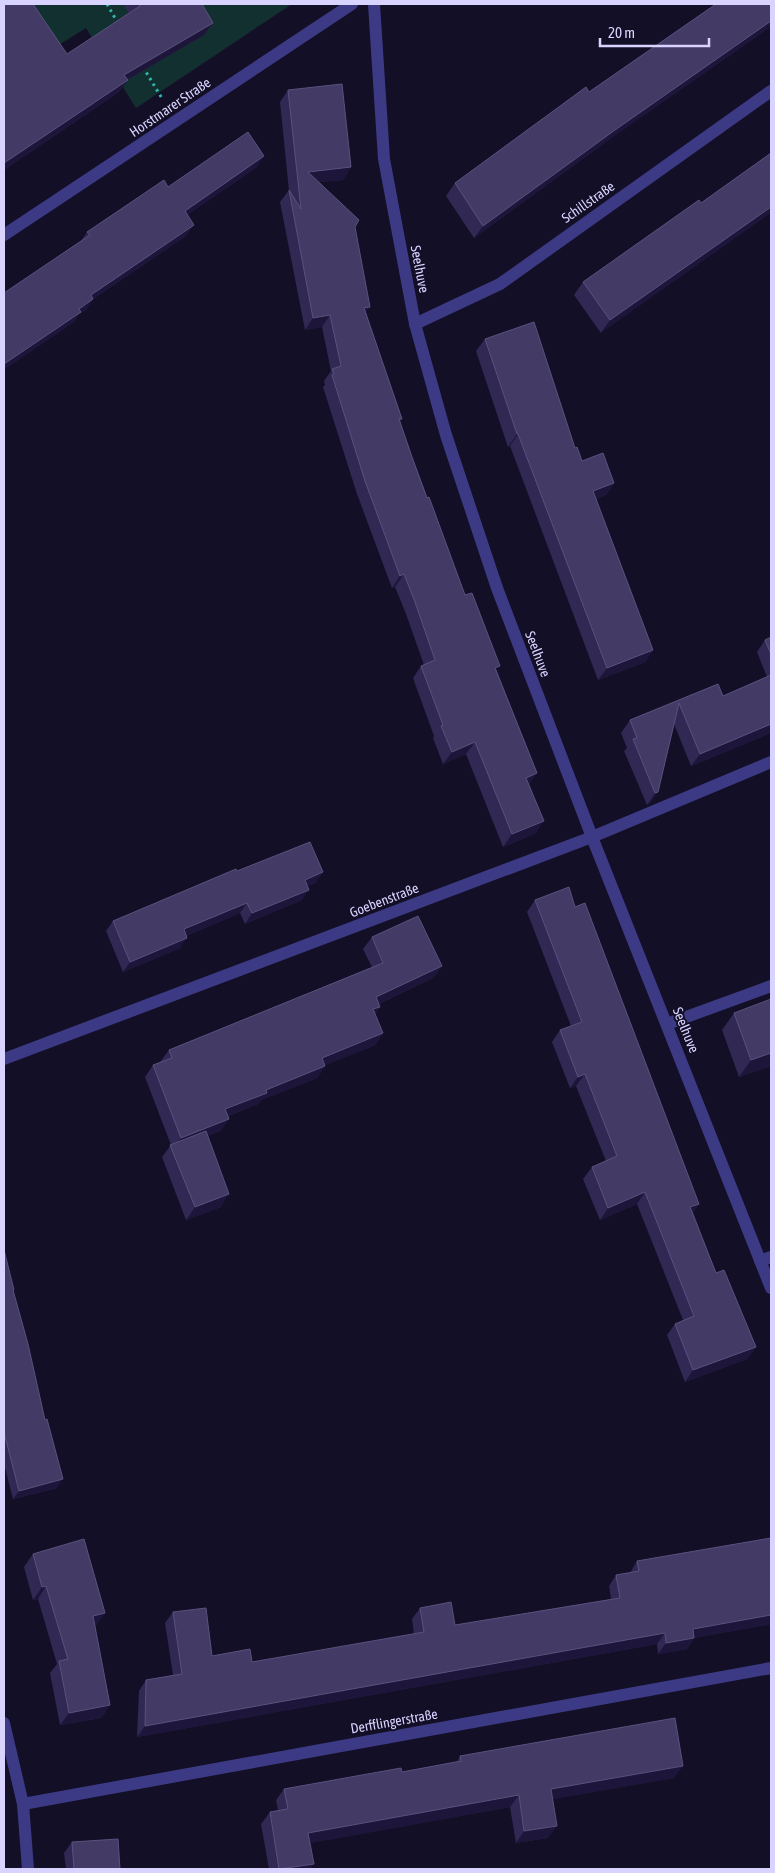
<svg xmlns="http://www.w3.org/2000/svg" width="775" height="1873" font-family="'Asap Condensed',sans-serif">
	<rect width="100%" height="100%" fill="#130f26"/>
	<path fill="#12302f" d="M 19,4 L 292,4 L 136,108 L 86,28 L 51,50 Z"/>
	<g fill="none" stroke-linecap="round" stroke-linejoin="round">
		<g stroke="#2fb8b0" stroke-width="3" stroke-dasharray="2.5 4" stroke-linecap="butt">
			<path d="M 107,4 L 119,25"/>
			<path d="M 143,67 L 163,100"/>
		</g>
		<path stroke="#3d3a85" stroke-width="12" d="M 760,1261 L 771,1257"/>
		<g stroke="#3d3a85" stroke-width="12">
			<path d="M 374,4 L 384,159 L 415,324 L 446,435 L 497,588 L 592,837 L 771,1288"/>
			<path d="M 4,235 L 352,4"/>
			<path d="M 415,324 L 500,284 L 771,91"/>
			<path d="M 667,1024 L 771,986"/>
			<path d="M 4,1059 L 592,837 L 771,762"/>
			<path d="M 4,1723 L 23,1804 L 28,1869"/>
			<path d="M 23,1804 L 771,1668"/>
		</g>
	</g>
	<g fill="#312854">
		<path d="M 4,4 L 67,54 L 129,13 L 123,4 L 202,4 L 213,23 L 204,35 L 127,80 L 119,92 L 4,170 Z"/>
		<path d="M 288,90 L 351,167 L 343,180 L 319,182 L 355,227 L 366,313 L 402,419 L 400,421 L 412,457 L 465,595 L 497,671 L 537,773 L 529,784 L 536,833 L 503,847 L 466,754 L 443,764 L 433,738 L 434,736 L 413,678 L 421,666 L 424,665 L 406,614 L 395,587 L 392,588 L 357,494 L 323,387 L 325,385 L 324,381 L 331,371 L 322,327 L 305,330 L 280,202 L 289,190 L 289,191 L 280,102 Z"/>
		<path d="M 606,142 L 474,238 L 446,196 L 455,183 Z"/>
		<path d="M 257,167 L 187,215 L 186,236 L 93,299 L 86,310 L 79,314 L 73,323 L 81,241 L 87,232 L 168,187 Z"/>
		<path d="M 701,203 L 601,333 L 574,295 L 583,282 Z"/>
		<path d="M 485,339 L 575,448 L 582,461 L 614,483 L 606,495 L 596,499 L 653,650 L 645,662 L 598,680 L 510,446 L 508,447 L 476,351 Z"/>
		<path d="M 771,637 L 771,733 L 691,766 L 674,724 L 658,792 L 649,804 L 647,805 L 624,751 L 627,748 L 621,733 L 630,720 L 718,684 L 723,696 L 767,677 L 757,652 L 765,640 Z"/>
		<path d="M 237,871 L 316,883 L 307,886 L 302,900 L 245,924 L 240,913 L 186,936 L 180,948 L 123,972 L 106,931 L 113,921 Z"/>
		<path d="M 535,900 L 575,907 L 699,1204 L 693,1212 L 716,1273 L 756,1347 L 747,1359 L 685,1382 L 667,1335 L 675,1324 L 683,1320 L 637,1204 L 600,1220 L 583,1179 L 592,1167 L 606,1161 L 576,1086 L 570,1088 L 552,1042 L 560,1030 L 571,1026 L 527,912 Z"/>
		<path d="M 372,937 L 442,966 L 433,978 L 379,1004 L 380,1007 L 375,1014 L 383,1033 L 375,1045 L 325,1065 L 325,1066 L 317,1078 L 261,1100 L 258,1104 L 228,1116 L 221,1131 L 207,1136 L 221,1207 L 186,1220 L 162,1157 L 171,1145 L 145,1077 L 153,1065 L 161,1063 L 160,1062 L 169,1050 L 372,967 L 363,949 Z"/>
		<path d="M 771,999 L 771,1066 L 739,1077 L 722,1030 L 734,1013 Z"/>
		<path d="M 4,1250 L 57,1488 L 13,1499 L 4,1464 Z"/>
		<path d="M 771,1538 L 771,1624 L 694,1638 L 687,1649 L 658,1654 L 657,1644 L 137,1737 L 139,1691 L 146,1680 L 173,1675 L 165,1623 L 173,1612 L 212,1656 L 252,1662 L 414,1634 L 412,1619 L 420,1608 L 455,1625 L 611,1599 L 609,1586 L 616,1575 L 630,1573 L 637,1561 Z"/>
		<path d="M 33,1554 L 105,1613 L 96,1625 L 95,1626 L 110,1705 L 101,1718 L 60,1725 L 50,1673 L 57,1664 L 38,1599 L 33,1600 L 24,1567 Z"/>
		<path d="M 460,1756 L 674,1778 L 552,1799 L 548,1838 L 516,1843 L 510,1807 L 310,1843 L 310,1869 L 269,1869 L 261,1824 L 270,1812 L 278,1810 L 276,1800 L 284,1789 L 402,1772 L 457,1762 Z"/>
		<path d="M 72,1842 L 120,1869 L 66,1869 L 64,1853 Z"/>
	</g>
	<g fill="#1d163a">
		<path d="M 771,21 L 771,27 L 606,142 L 474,238 L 483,226 L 615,130 Z"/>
		<path d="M 213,23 L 204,35 L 115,87 L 124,75 Z"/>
		<path d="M 128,80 L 119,92 L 4,170 L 4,163 Z"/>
		<path d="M 264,156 L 257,167 L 177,222 L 185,211 Z"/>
		<path d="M 351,167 L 343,180 L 299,184 L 308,172 Z"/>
		<path d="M 771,207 L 771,213 L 601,333 L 610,320 Z"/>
		<path d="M 194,225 L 186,236 L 93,299 L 86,310 L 79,314 L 73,323 L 4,370 L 4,364 L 79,309 L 91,295 Z"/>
		<path d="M 370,307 L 362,319 L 364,308 Z"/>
		<path d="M 330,315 L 322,327 L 305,330 L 313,318 Z"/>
		<path d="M 517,434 L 518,434 L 510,446 L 508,447 Z"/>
		<path d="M 614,483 L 606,495 L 585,503 L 593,491 Z"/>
		<path d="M 404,574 L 395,587 L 392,588 L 400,576 Z"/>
		<path d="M 653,650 L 645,662 L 598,680 L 607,668 Z"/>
		<path d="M 771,724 L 771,733 L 691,766 L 700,754 Z"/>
		<path d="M 475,742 L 466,754 L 443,764 L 452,752 Z"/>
		<path d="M 537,773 L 529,785 L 526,778 Z"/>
		<path d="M 658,792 L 649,804 L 647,805 L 655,793 Z"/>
		<path d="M 544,821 L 536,833 L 503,847 L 512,834 Z"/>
		<path d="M 323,872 L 316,883 L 298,890 L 305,880 Z"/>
		<path d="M 309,890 L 302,900 L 245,924 L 252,913 Z"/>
		<path d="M 247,903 L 240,913 L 176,940 L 184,929 Z"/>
		<path d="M 187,938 L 180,948 L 123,972 L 130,962 Z"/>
		<path d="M 442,966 L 433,978 L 368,1009 L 376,997 Z"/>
		<path d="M 380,1007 L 372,1019 L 373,1009 Z"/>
		<path d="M 383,1033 L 375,1045 L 314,1070 L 322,1058 Z"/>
		<path d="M 771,1053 L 771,1066 L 739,1077 L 751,1060 Z"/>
		<path d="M 325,1066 L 317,1078 L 261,1100 L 258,1104 L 216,1120 L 225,1109 L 266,1090 Z"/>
		<path d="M 585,1074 L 576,1086 L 570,1088 L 578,1077 Z"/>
		<path d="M 229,1119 L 221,1131 L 173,1150 L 181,1138 Z"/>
		<path d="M 645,1192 L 637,1204 L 600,1220 L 608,1208 Z"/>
		<path d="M 229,1194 L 221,1207 L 186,1220 L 195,1207 Z"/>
		<path d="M 699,1204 L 690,1215 L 690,1207 Z"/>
		<path d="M 756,1347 L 747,1359 L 685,1382 L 693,1370 Z"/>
		<path d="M 63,1479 L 57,1488 L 13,1499 L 19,1491 Z"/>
		<path d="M 46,1586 L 38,1599 L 33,1600 L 42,1587 Z"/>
		<path d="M 105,1613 L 96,1625 L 84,1629 L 93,1616 Z"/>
		<path d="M 771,1615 L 771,1624 L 694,1638 L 687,1649 L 658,1654 L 666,1643 L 693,1629 Z"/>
		<path d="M 665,1633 L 657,1644 L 137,1737 L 145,1726 Z"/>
		<path d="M 110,1705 L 101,1718 L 60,1725 L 69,1713 Z"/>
		<path d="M 683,1766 L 674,1778 L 543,1801 L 551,1789 Z"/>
		<path d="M 519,1795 L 510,1807 L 300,1845 L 308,1833 Z"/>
		<path d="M 557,1826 L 548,1838 L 516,1843 L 524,1831 Z"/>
		<path d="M 314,1864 L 310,1869 L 283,1869 Z"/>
	</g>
	<g fill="#433a66" stroke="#5a527e">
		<path d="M 4,4 L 33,4 L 67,54 L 140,6 L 139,4 L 202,4 L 213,23 L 124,75 L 128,80 L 4,163 Z"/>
		<path d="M 716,4 L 771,4 L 771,21 L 615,130 L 483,226 L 455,183 L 586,87 L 589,92 Z"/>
		<path d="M 342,84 L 351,167 L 308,172 L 359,220 L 355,227 L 370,307 L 364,308 L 402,419 L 399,419 L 412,457 L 427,498 L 429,497 L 465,595 L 472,593 L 500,666 L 495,668 L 537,773 L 526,778 L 544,821 L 512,834 L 475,742 L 452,752 L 441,726 L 443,725 L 421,666 L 435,660 L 415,602 L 404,574 L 400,576 L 365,481 L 332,375 L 334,374 L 332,369 L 341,366 L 330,315 L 313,318 L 289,190 L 301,209 L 288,90 Z"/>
		<path d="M 248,132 L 264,156 L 185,211 L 194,225 L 91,295 L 93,299 L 79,309 L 81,312 L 4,364 L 4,293 L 90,235 L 87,232 L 164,180 L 168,187 Z"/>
		<path d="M 771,153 L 771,207 L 610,320 L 583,282 L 699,200 L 701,203 Z"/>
		<path d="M 534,322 L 575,448 L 577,447 L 582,461 L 603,453 L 614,483 L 593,491 L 653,650 L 607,668 L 518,434 L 517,434 L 485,339 Z"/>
		<path d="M 771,637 L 771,654 L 765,640 Z"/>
		<path d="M 771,675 L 771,724 L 700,754 L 679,703 L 658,792 L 655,793 L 633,739 L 637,738 L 630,720 L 718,684 L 723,696 Z"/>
		<path d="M 310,842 L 323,872 L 305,880 L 309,890 L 252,913 L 247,903 L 184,929 L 187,938 L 130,962 L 113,921 L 236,869 L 237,871 Z"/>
		<path d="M 569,887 L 575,907 L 585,903 L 699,1204 L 690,1207 L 716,1273 L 724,1270 L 756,1347 L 693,1370 L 675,1324 L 694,1316 L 645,1192 L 608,1208 L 592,1167 L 617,1156 L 585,1074 L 578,1077 L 560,1030 L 582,1022 L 535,900 Z"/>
		<path d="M 418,916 L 442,966 L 376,997 L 380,1007 L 373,1009 L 383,1033 L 322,1058 L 325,1066 L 266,1090 L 267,1093 L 225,1109 L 229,1119 L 181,1138 L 153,1065 L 172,1058 L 169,1050 L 383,963 L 372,937 Z"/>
		<path d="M 771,999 L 771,1053 L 751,1060 L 734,1013 Z"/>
		<path d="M 206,1131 L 229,1194 L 195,1207 L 170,1145 Z"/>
		<path d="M 4,1250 L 14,1290 L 13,1290 L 28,1344 L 45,1420 L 47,1419 L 63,1479 L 19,1491 L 4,1432 Z"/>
		<path d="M 771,1538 L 771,1615 L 693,1629 L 694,1638 L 666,1643 L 665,1633 L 145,1726 L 146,1680 L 182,1674 L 173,1612 L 206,1608 L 212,1656 L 250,1649 L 252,1662 L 424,1632 L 420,1608 L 451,1602 L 455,1625 L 620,1598 L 616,1575 L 639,1571 L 637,1561 Z"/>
		<path d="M 84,1539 L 105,1613 L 93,1616 L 110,1705 L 69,1713 L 59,1661 L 68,1659 L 46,1586 L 42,1587 L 33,1554 Z"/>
		<path d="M 675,1718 L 683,1766 L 551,1789 L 557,1826 L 524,1831 L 519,1795 L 308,1833 L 314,1864 L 279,1869 L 270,1812 L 288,1809 L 284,1789 L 401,1768 L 402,1772 L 461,1761 L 460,1756 Z"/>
		<path d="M 118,1839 L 120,1869 L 74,1869 L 72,1842 Z"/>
	</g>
	<g text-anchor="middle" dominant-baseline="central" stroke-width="4" stroke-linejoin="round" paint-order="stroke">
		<g font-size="14" fill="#d9d4ff" stroke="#130f26">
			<text transform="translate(170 107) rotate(-34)">Horstmarer Straße</text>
			<text transform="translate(588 202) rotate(-35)">Schillstraße</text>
			<text transform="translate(420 269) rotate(79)">Seelhuve</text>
			<text transform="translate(538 654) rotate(69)">Seelhuve</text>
			<text transform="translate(384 900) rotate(-21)">Goebenstraße</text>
			<text transform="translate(686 1030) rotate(68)">Seelhuve</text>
			<text transform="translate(394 1721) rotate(-10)">Derfflingerstraße</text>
		</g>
	</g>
	<rect width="775" height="1873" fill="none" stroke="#d9d4ff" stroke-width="10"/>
	<path d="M600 38v8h109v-8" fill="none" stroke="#d9d4ff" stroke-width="2.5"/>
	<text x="608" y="38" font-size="15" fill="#d9d4ff" stroke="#130f26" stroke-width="4" paint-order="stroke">20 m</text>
</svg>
